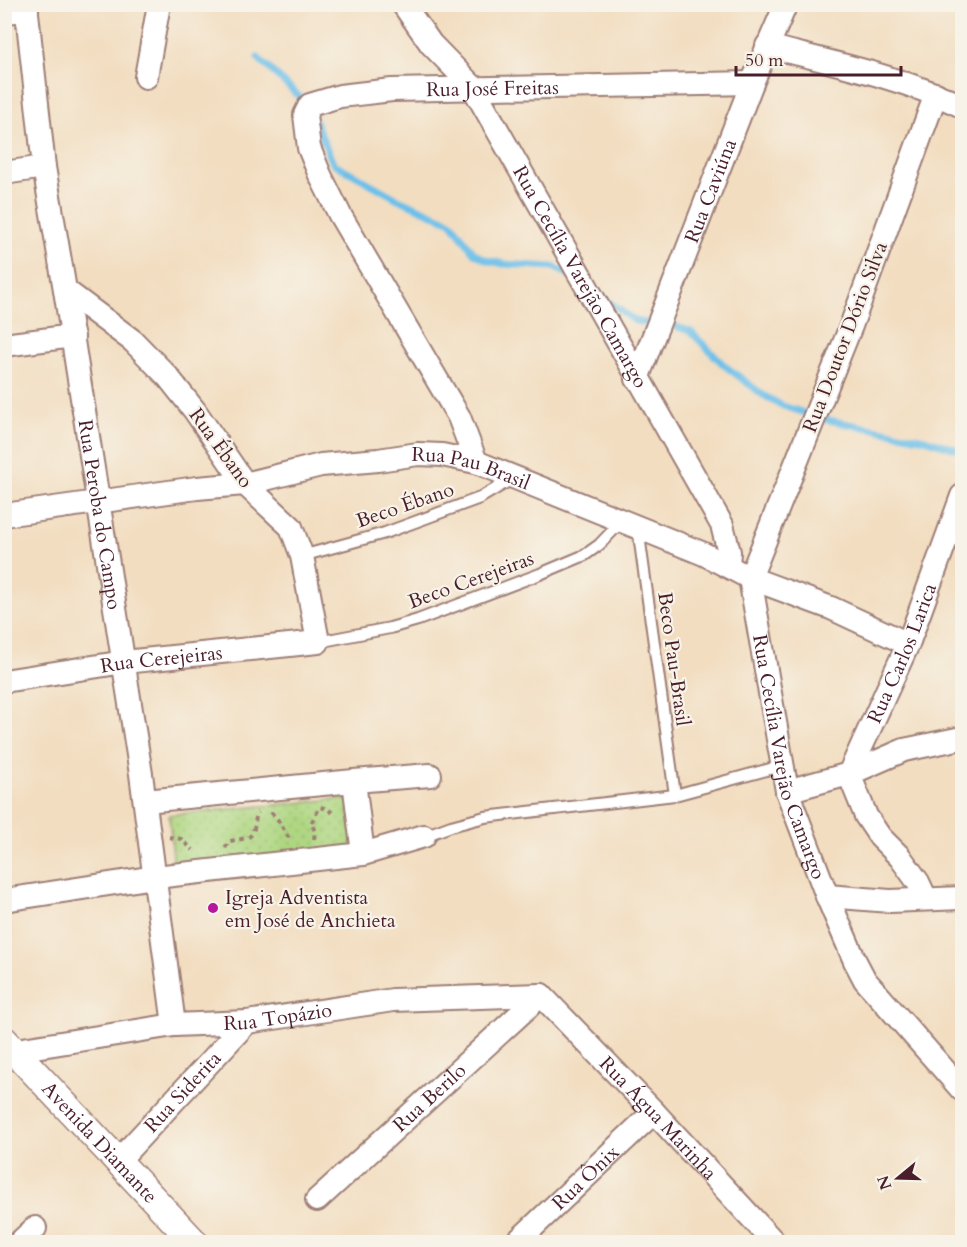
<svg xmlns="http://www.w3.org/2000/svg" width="967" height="1247" font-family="Cardo,serif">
	<defs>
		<pattern id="grass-dots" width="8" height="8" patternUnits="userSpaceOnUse" patternTransform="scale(1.5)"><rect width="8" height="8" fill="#afd782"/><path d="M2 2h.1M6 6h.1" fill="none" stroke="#98b870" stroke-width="1.8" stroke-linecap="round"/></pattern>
	</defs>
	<rect width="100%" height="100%" fill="#f7f3e8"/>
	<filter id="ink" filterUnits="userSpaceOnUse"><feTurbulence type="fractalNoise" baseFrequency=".0167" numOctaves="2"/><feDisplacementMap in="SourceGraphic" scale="12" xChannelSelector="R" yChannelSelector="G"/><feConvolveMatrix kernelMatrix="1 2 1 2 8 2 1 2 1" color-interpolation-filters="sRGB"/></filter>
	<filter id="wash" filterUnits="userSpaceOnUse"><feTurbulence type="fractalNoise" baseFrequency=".008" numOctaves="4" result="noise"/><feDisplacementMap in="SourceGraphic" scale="24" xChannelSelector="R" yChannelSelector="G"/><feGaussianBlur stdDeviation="1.35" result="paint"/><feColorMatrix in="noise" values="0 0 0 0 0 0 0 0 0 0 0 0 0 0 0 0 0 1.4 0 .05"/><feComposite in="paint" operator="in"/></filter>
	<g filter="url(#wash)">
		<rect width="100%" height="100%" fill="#f2ddc0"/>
		<path fill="url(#grass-dots)" stroke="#7c7b56" stroke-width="1.5" d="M 348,798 L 353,850 L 174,867 L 169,815 Z"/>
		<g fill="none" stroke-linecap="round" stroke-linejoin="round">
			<g stroke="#6dc0e9" stroke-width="7">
				<path d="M 258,58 L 306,103"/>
				<path d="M 314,119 L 333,163 L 396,198 L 451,222 L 474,253 L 487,260 L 504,264 L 553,267 L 572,276"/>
				<path d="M 602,296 L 635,321 L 654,324"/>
				<path d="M 668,324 L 690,331 L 724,365 L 763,395 L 783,406 L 808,414"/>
				<path d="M 823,419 L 925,439 L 962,451"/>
			</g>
		</g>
	</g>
	<g filter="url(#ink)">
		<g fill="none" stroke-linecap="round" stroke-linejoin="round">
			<defs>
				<g id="service">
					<path d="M 638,528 L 675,795"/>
					<path d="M 302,556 L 385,533 L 480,498 L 514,478"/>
					<path d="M 318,642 L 390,628 L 418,620 L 540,574 L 585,555 L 599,545 L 621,522"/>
					<path d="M 424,836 L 451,826 L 485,817 L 675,795 L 781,766"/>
				</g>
				<g id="minor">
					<path id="s1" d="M 26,4 L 44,167 L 65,290 L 141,774 L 174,1025"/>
					<path id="s2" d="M 403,4 L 431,44 L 473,87 L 722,525 L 729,552 L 728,566"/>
					<path d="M 4,12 L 27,10"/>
					<path d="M 767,46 C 833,63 901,77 962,106"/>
					<path d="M 146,77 L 159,4"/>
					<path id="s3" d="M 936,94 L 851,326 L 750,578 L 787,791 L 827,896 L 855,961 L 865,980 L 962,1090"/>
					<path d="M 4,173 L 44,167"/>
					<path d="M 4,345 L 73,336"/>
					<path id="s4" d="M 637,379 L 752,83 L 786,4"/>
					<path id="s5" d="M 476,462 L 459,417 L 340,215 L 320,175 L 309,148 L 305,115 L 310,105 L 340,96 L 392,90 L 752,83"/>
					<path id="s6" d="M 4,515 L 197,488 L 245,484 L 321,465 L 378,460 L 418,454 L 442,455 L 476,462 L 704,554 L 750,578 L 831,608 L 908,644"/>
					<path id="s7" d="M 4,681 L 124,662 L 318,642 L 302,556 L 291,527 L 245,484 L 195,411 L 168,377 L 133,341 L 65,290"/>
					<path id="s8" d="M 849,774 L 908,644 L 962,496"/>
					<path d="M 849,774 L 866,816 L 880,837 L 900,857 L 918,882 L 926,899"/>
					<path d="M 354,781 L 363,854"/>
					<path d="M 787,791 L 849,774 L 904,750 L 962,738"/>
					<path d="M 145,801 L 354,781 L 430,775"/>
					<path d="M 827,896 L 890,901 L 962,898"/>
					<path d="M 4,900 L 155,877 L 363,854 L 424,836"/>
					<path id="s9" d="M 541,995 L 654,1112 L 774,1242"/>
					<path id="s10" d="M 16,1050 L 174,1025 L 247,1022 L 393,1000 L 541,995"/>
					<path id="s11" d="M 117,1162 L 247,1022"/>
					<path id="s12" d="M 317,1200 L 541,995"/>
					<path d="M 20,1242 L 35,1228"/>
					<path id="s13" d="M 517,1242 L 654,1112"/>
				</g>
				<g id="tertiary">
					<path id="s14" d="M 4,1040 L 194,1242"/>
				</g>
			</defs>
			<use href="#service" stroke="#9e7e76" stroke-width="14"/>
			<use href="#minor" stroke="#9e7e76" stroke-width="26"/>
			<use href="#tertiary" stroke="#9e7e76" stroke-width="30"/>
			<g stroke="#9e7e76" stroke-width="4" stroke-dasharray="4.5 4.5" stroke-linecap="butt">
				<path d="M 271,812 L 278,820 L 290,840"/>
				<path d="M 169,837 L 181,839 L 193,850"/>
				<path d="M 314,839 L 315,831 L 311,823 L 320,807 L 328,809 L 335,815"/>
				<path d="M 225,848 L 230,841 C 235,840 246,839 250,836 C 256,831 254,818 258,812"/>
			</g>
			<use href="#service" stroke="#fff" stroke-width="10"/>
			<use href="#minor" stroke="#fff" stroke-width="22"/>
			<use href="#tertiary" stroke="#fff" stroke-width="27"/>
		</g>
	</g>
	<circle fill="#b5179e" stroke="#f7f3e8" stroke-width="2" cx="213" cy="908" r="6"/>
	<g text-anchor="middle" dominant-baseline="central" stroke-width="4.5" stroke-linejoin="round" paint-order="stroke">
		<g font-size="20" fill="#4a1f2b" stroke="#f7f3e8">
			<text stroke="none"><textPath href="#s5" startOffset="585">Rua José Freitas</textPath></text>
			<text stroke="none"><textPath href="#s4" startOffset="202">Rua Caviúna</textPath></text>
			<text stroke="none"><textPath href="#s2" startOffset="327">Rua Cecília Varejão Camargo</textPath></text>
			<text transform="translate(845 337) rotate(-69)">Rua Doutor Dório Silva</text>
			<text transform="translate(221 448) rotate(54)">Rua Ébano</text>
			<text stroke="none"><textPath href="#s6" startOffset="474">Rua Pau Brasil</textPath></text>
			<text transform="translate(405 505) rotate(-19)">Beco Ébano</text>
			<text stroke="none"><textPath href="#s1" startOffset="516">Rua Peroba do Campo</textPath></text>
			<text transform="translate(471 580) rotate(-20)">Beco Cerejeiras</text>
			<text stroke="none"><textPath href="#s8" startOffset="132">Rua Carlos Larica</textPath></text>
			<text stroke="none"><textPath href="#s7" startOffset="159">Rua Cerejeiras</textPath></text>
			<text transform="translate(674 659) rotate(82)">Beco Pau-Brasil</text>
			<text stroke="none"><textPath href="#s3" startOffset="702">Rua Cecília Varejão Camargo</textPath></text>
			<text stroke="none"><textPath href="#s10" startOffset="264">Rua Topázio</textPath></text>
			<text stroke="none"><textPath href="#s11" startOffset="96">Rua Siderita</textPath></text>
			<text stroke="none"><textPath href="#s12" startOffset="152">Rua Berilo</textPath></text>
			<text stroke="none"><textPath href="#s9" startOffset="170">Rua Água Marinha</textPath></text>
			<text stroke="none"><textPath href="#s14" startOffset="140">Avenida Diamante</textPath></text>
			<text stroke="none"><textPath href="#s13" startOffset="94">Rua Ônix</textPath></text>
		</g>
		<g font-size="20" fill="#4a1f2b" stroke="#f7f3e8" text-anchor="start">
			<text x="225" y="897">Igreja Adventista<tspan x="225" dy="23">em José de Anchieta</tspan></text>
		</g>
	</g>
	<rect width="967" height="1247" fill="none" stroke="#f7f3e8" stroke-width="24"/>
	<g transform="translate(898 1178) rotate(251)" stroke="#f7f3e8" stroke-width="4.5" paint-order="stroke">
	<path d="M0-4.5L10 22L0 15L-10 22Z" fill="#4a1f2b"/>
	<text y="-9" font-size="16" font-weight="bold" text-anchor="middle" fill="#4a1f2b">N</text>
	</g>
	<path d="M736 66v9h165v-9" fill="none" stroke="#4a1f2b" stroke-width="3"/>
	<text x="745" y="66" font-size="18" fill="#4a1f2b" stroke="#f7f3e8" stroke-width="4.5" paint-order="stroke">50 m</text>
</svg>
